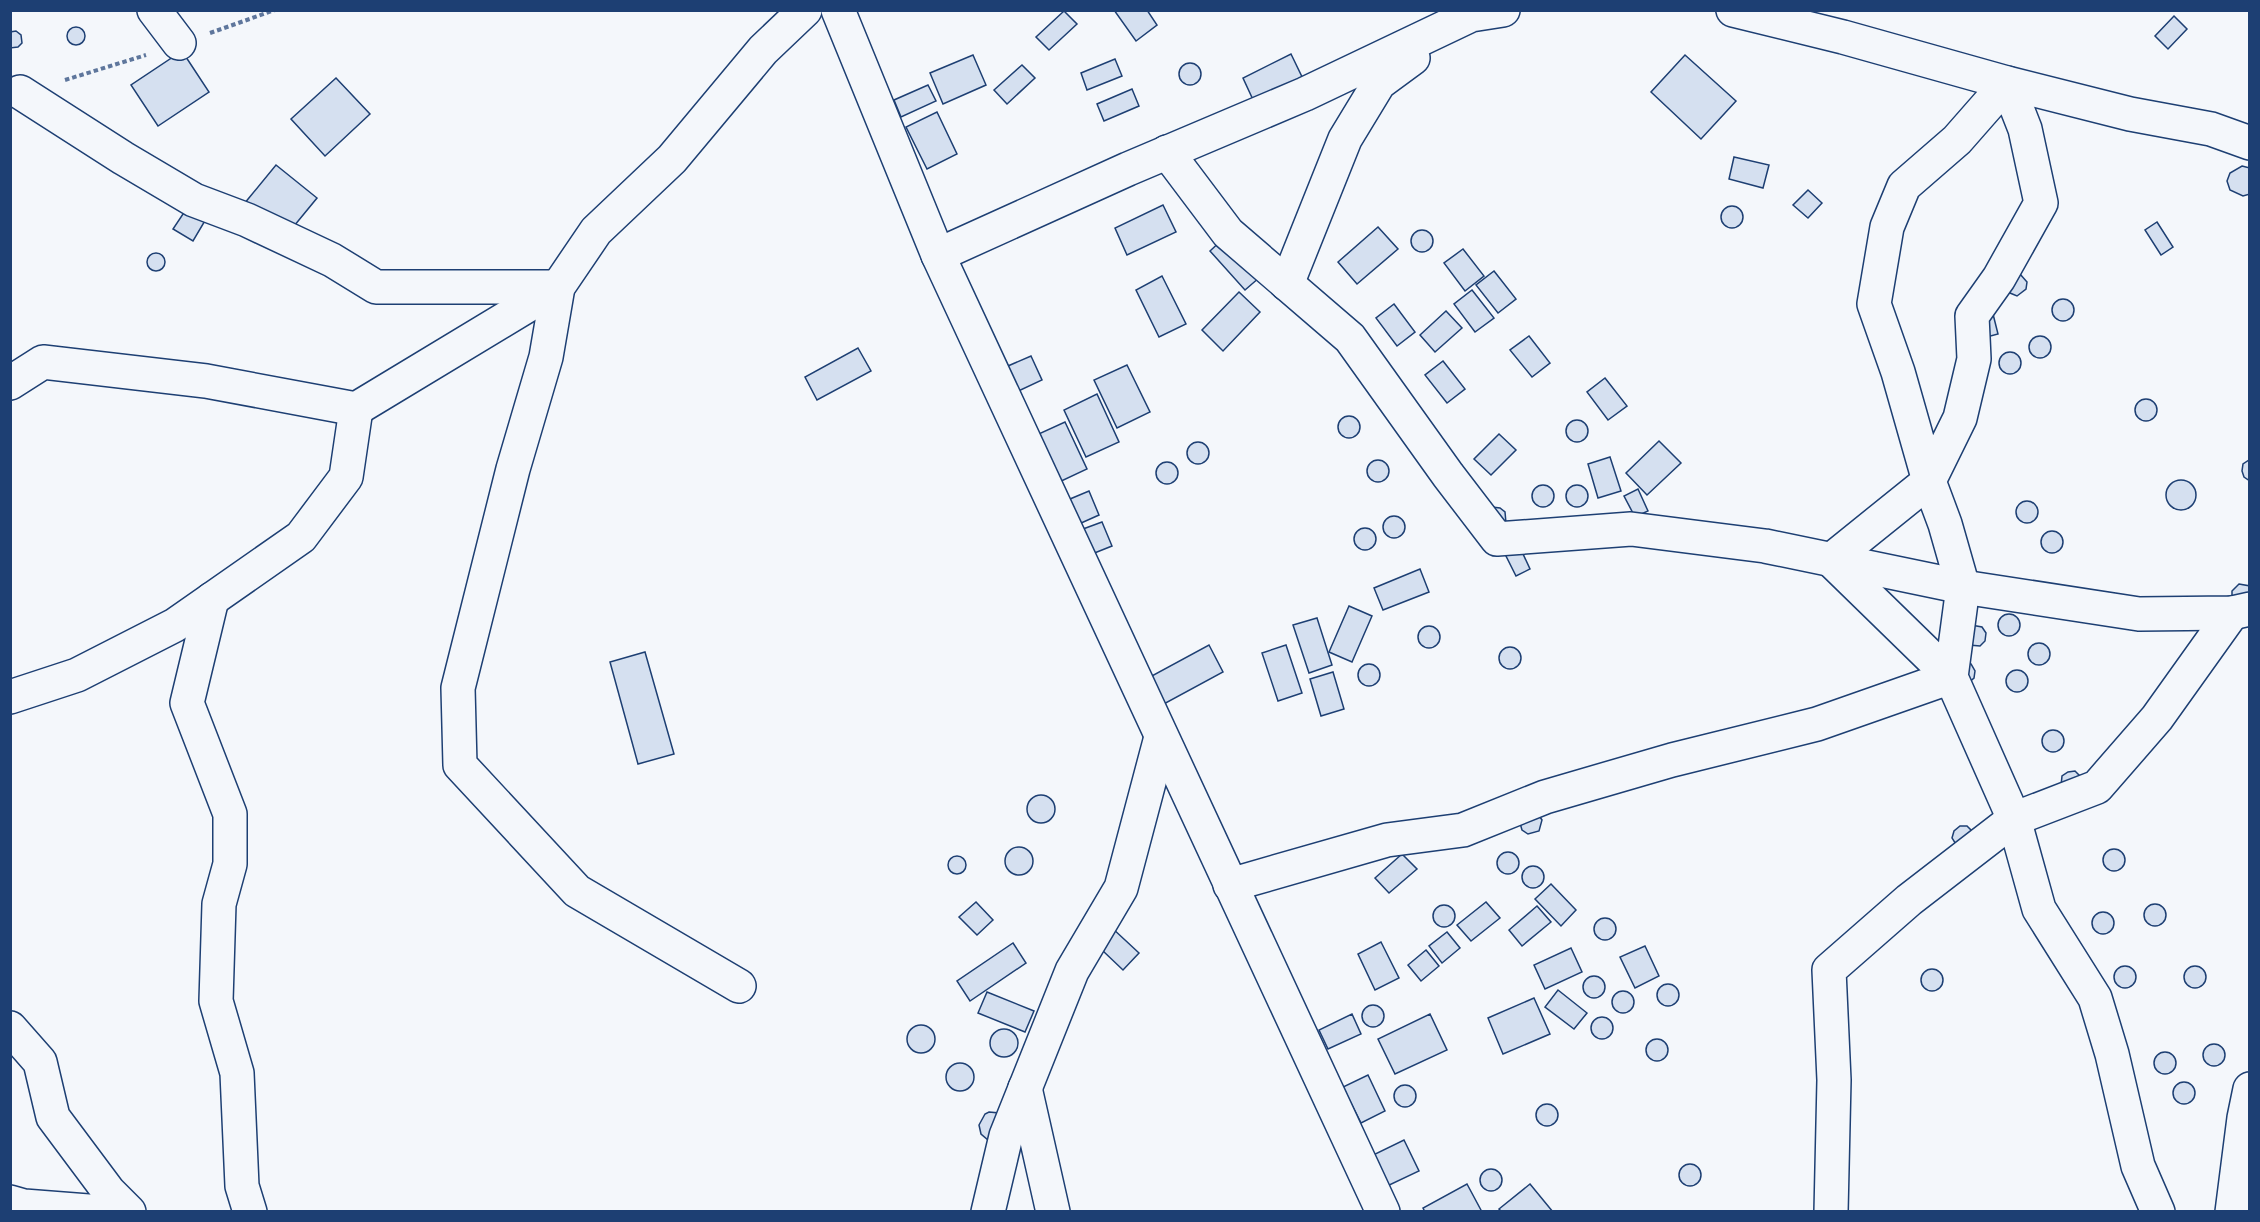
<svg xmlns="http://www.w3.org/2000/svg" width="2260" height="1222" font-family="Figtree,sans-serif">
	<rect width="100%" height="100%" fill="#f4f7fb"/>
	<g fill="#d5e0f0" stroke="#1d3f73" stroke-width="1.5">
		<path d="M 1114,10 L 1147,10 L 1157,25 L 1136,41 Z"/>
		<path d="M 1064,11 L 1077,24 L 1049,50 L 1036,37 Z"/>
		<path d="M 2174,16 L 2187,29 L 2168,49 L 2155,36 Z"/>
		<circle cx="76" cy="36" r="9"/>
		<path d="M 16,31 L 21,35 L 22,43 L 18,47 L 10,48 L 10,32 Z"/>
		<path d="M 182,51 L 209,92 L 158,126 L 131,85 Z"/>
		<path d="M 1291,54 L 1304,81 L 1255,104 L 1243,78 Z"/>
		<path d="M 973,55 L 986,85 L 943,104 L 930,73 Z"/>
		<path d="M 1685,55 L 1736,101 L 1701,139 L 1651,92 Z"/>
		<path d="M 1115,59 L 1122,76 L 1087,90 L 1081,73 Z"/>
		<circle cx="1190" cy="74" r="11"/>
		<path d="M 1022,65 L 1035,78 L 1007,104 L 994,90 Z"/>
		<path d="M 336,78 L 370,114 L 325,156 L 291,119 Z"/>
		<path d="M 928,85 L 936,101 L 901,117 L 894,100 Z"/>
		<path d="M 1132,89 L 1139,106 L 1104,121 L 1097,104 Z"/>
		<path d="M 937,112 L 957,154 L 927,169 L 906,127 Z"/>
		<path d="M 1734,157 L 1769,165 L 1763,188 L 1729,179 Z"/>
		<path d="M 276,165 L 317,198 L 285,237 L 244,204 Z"/>
		<path d="M 2242,166 L 2250,168 L 2250,194 L 2243,196 L 2230,190 L 2227,181 L 2230,173 Z"/>
		<path d="M 1808,190 L 1822,203 L 1808,218 L 1793,205 Z"/>
		<path d="M 1163,205 L 1176,232 L 1127,255 L 1115,228 Z"/>
		<circle cx="1732" cy="217" r="11"/>
		<path d="M 187,208 L 206,219 L 193,241 L 173,229 Z"/>
		<path d="M 2157,222 L 2173,247 L 2161,255 L 2145,230 Z"/>
		<path d="M 1378,227 L 1398,249 L 1357,284 L 1338,262 Z"/>
		<circle cx="1422" cy="241" r="11"/>
		<path d="M 1225,237 L 1260,277 L 1245,290 L 1210,251 Z"/>
		<path d="M 1463,249 L 1484,276 L 1465,291 L 1444,263 Z"/>
		<circle cx="156" cy="262" r="9"/>
		<path d="M 1494,271 L 1516,299 L 1498,313 L 1476,285 Z"/>
		<path d="M 2020,274 L 2027,282 L 2026,289 L 2017,296 L 2010,293 L 2008,291 Z"/>
		<path d="M 1162,276 L 1186,324 L 1159,337 L 1136,290 Z"/>
		<path d="M 1472,290 L 1494,318 L 1475,332 L 1454,304 Z"/>
		<path d="M 1239,292 L 1260,312 L 1223,351 L 1202,330 Z"/>
		<circle cx="2063" cy="310" r="11"/>
		<path d="M 1394,304 L 1415,332 L 1397,346 L 1376,318 Z"/>
		<path d="M 1991,306 L 1998,334 L 1983,338 Z"/>
		<path d="M 1446,311 L 1462,328 L 1435,352 L 1420,335 Z"/>
		<path d="M 1529,336 L 1550,363 L 1532,377 L 1510,350 Z"/>
		<circle cx="2040" cy="347" r="11"/>
		<path d="M 858,348 L 871,371 L 817,400 L 805,377 Z"/>
		<circle cx="2010" cy="363" r="11"/>
		<path d="M 1031,356 L 1042,380 L 1012,394 L 1001,369 Z"/>
		<path d="M 1443,361 L 1465,389 L 1447,403 L 1425,375 Z"/>
		<path d="M 1127,365 L 1150,412 L 1117,428 L 1094,380 Z"/>
		<path d="M 1605,378 L 1627,406 L 1608,420 L 1587,392 Z"/>
		<path d="M 1097,394 L 1119,442 L 1086,457 L 1064,410 Z"/>
		<circle cx="2146" cy="410" r="11"/>
		<circle cx="1349" cy="427" r="11"/>
		<circle cx="1577" cy="431" r="11"/>
		<path d="M 1065,422 L 1087,469 L 1055,484 L 1032,437 Z"/>
		<path d="M 1499,434 L 1516,450 L 1491,475 L 1474,459 Z"/>
		<path d="M 1659,441 L 1681,463 L 1647,495 L 1626,473 Z"/>
		<circle cx="1198" cy="453" r="11"/>
		<path d="M 1610,457 L 1621,491 L 1598,498 L 1588,464 Z"/>
		<path d="M 2249,460 L 2250,460 L 2250,481 L 2244,477 L 2242,471 L 2243,464 Z"/>
		<circle cx="1378" cy="471" r="11"/>
		<circle cx="1167" cy="473" r="11"/>
		<circle cx="2181" cy="495" r="15"/>
		<circle cx="1577" cy="496" r="11"/>
		<circle cx="1543" cy="496" r="11"/>
		<path d="M 1638,489 L 1648,511 L 1635,517 L 1624,496 Z"/>
		<path d="M 1089,491 L 1099,515 L 1079,524 L 1070,499 Z"/>
		<circle cx="2027" cy="512" r="11"/>
		<path d="M 1492,507 L 1500,508 L 1505,512 L 1506,523 L 1487,512 Z"/>
		<circle cx="1394" cy="527" r="11"/>
		<path d="M 1102,522 L 1112,546 L 1092,554 L 1083,529 Z"/>
		<circle cx="1365" cy="539" r="11"/>
		<circle cx="2052" cy="542" r="11"/>
		<path d="M 1517,541 L 1530,569 L 1516,576 L 1502,548 Z"/>
		<path d="M 1420,569 L 1429,592 L 1383,610 L 1374,588 Z"/>
		<path d="M 2239,584 L 2250,586 L 2250,602 L 2232,598 L 2232,591 Z"/>
		<path d="M 1349,606 L 1372,616 L 1352,662 L 1329,652 Z"/>
		<circle cx="2009" cy="625" r="11"/>
		<path d="M 1317,618 L 1332,665 L 1309,673 L 1293,625 Z"/>
		<path d="M 1971,625 L 1982,627 L 1986,633 L 1985,641 L 1980,646 L 1969,645 Z"/>
		<circle cx="1429" cy="637" r="11"/>
		<circle cx="2039" cy="654" r="11"/>
		<path d="M 1209,645 L 1223,672 L 1162,705 L 1148,678 Z"/>
		<path d="M 1286,645 L 1302,693 L 1278,701 L 1262,653 Z"/>
		<circle cx="1510" cy="658" r="11"/>
		<path d="M 645,652 L 674,754 L 638,764 L 610,662 Z"/>
		<path d="M 1964,662 L 1971,664 L 1975,671 L 1974,678 L 1968,683 Z"/>
		<circle cx="1369" cy="675" r="11"/>
		<circle cx="2017" cy="681" r="11"/>
		<path d="M 1333,672 L 1344,709 L 1321,716 L 1310,679 Z"/>
		<circle cx="2053" cy="741" r="11"/>
		<path d="M 2075,771 L 2080,776 L 2061,786 L 2062,776 L 2068,772 Z"/>
		<circle cx="1041" cy="809" r="14"/>
		<path d="M 1538,814 L 1542,820 L 1539,831 L 1528,834 L 1522,830 L 1520,823 Z"/>
		<path d="M 1960,826 L 1967,826 L 1972,831 L 1957,846 L 1952,838 L 1954,831 Z"/>
		<circle cx="1019" cy="861" r="14"/>
		<circle cx="2114" cy="860" r="11"/>
		<circle cx="1508" cy="863" r="11"/>
		<path d="M 1402,854 L 1417,869 L 1389,893 L 1375,878 Z"/>
		<circle cx="957" cy="865" r="9"/>
		<circle cx="1533" cy="877" r="11"/>
		<path d="M 1551,884 L 1576,910 L 1561,926 L 1535,899 Z"/>
		<path d="M 976,902 L 993,920 L 977,935 L 959,917 Z"/>
		<path d="M 1486,902 L 1500,918 L 1471,941 L 1457,925 Z"/>
		<circle cx="2155" cy="915" r="11"/>
		<circle cx="1444" cy="916" r="11"/>
		<path d="M 1537,906 L 1551,922 L 1522,946 L 1509,930 Z"/>
		<circle cx="2103" cy="923" r="11"/>
		<path d="M 1097,914 L 1139,953 L 1123,970 L 1082,931 Z"/>
		<circle cx="1605" cy="929" r="11"/>
		<path d="M 1447,932 L 1460,948 L 1442,963 L 1429,946 Z"/>
		<path d="M 1381,942 L 1399,978 L 1375,990 L 1358,954 Z"/>
		<path d="M 1013,943 L 1026,963 L 970,1001 L 957,981 Z"/>
		<path d="M 1645,946 L 1659,976 L 1635,988 L 1620,957 Z"/>
		<path d="M 1571,948 L 1582,972 L 1545,989 L 1534,965 Z"/>
		<path d="M 1426,950 L 1439,966 L 1421,981 L 1408,965 Z"/>
		<circle cx="2125" cy="977" r="11"/>
		<circle cx="2195" cy="977" r="11"/>
		<circle cx="1932" cy="980" r="11"/>
		<circle cx="1594" cy="987" r="11"/>
		<circle cx="1668" cy="995" r="11"/>
		<path d="M 1558,990 L 1587,1013 L 1574,1029 L 1545,1007 Z"/>
		<circle cx="1623" cy="1002" r="11"/>
		<path d="M 987,992 L 1034,1011 L 1025,1032 L 978,1013 Z"/>
		<path d="M 1534,998 L 1550,1034 L 1503,1054 L 1488,1018 Z"/>
		<circle cx="1373" cy="1016" r="11"/>
		<path d="M 1352,1014 L 1361,1034 L 1328,1049 L 1319,1030 Z"/>
		<path d="M 1430,1014 L 1447,1050 L 1395,1074 L 1378,1039 Z"/>
		<circle cx="1602" cy="1028" r="11"/>
		<circle cx="921" cy="1039" r="14"/>
		<circle cx="1004" cy="1043" r="14"/>
		<circle cx="1657" cy="1050" r="11"/>
		<circle cx="2214" cy="1055" r="11"/>
		<circle cx="2165" cy="1063" r="11"/>
		<circle cx="960" cy="1077" r="14"/>
		<path d="M 1368,1075 L 1385,1111 L 1361,1123 L 1343,1087 Z"/>
		<circle cx="2184" cy="1093" r="11"/>
		<circle cx="1405" cy="1096" r="11"/>
		<circle cx="1547" cy="1115" r="11"/>
		<path d="M 989,1112 L 999,1113 L 988,1140 L 981,1134 L 979,1125 L 985,1114 Z"/>
		<path d="M 1404,1140 L 1419,1171 L 1383,1188 L 1369,1157 Z"/>
		<circle cx="1690" cy="1175" r="11"/>
		<circle cx="1491" cy="1180" r="11"/>
		<path d="M 1467,1184 L 1482,1212 L 1425,1212 L 1423,1208 Z"/>
		<path d="M 1530,1184 L 1553,1212 L 1502,1212 L 1499,1209 Z"/>
	</g>
	<g fill="none" stroke-linecap="round" stroke-linejoin="round">
		<defs>
			<g id="minor">
				<path d="M 154,10 L 179,43"/>
				<path d="M 1733,10 L 1843,37 L 2007,83 L 2130,114 L 2211,129 L 2250,143"/>
				<path d="M 20,92 L 123,158 L 194,200 L 247,220 L 332,260 L 376,287 L 558,287"/>
				<path d="M 1167,152 L 1228,233 L 1350,338 L 1448,475 L 1497,539 L 1631,529 L 1765,546 L 1963,587 L 2139,614 L 2232,613 L 2250,609"/>
				<path d="M 938,255 L 1128,169 L 1305,94 L 1471,15 L 1503,10"/>
				<path d="M 1287,284 L 1345,139 L 1379,83 L 1413,58"/>
				<path d="M 10,383 L 43,362 L 206,381 L 356,409 L 558,287"/>
				<path d="M 212,599 L 187,703 L 230,814 L 230,864 L 219,904 L 216,1001 L 237,1073 L 242,1186 L 250,1212"/>
				<path d="M 10,697 L 77,675 L 175,625 L 301,537 L 346,477 L 356,409"/>
				<path d="M 1230,885 L 1387,840 L 1463,830 L 1545,797 L 1672,760 L 1817,724 L 1951,677 L 1831,560 L 1929,481 L 1960,418 L 1974,359 L 1972,316 L 1999,278 L 2041,203 L 2025,129 L 2007,83 L 1957,140 L 1904,186 L 1887,227 L 1874,304 L 1898,372 L 1929,481 L 1945,524 L 1963,587 L 1951,677 L 2014,819 L 2039,909 L 2095,998 L 2112,1054 L 2138,1166 L 2158,1212"/>
				<path d="M 739,986 L 577,891 L 460,765 L 458,688 L 513,469 L 546,357 L 558,287 L 596,231 L 672,159 L 763,50 L 805,10"/>
				<path d="M 10,1028 L 40,1062 L 53,1117 L 109,1192 L 129,1212"/>
				<path d="M 1025,1088 L 1053,1212"/>
				<path d="M 10,1202 L 24,1206 L 101,1212"/>
				<path d="M 988,1212 L 1006,1136 L 1072,971 L 1121,888 L 1161,737"/>
				<path d="M 1831,1212 L 1834,1080 L 1829,970 L 1909,900 L 2014,819 L 2097,787 L 2157,718 L 2232,613"/>
				<path d="M 2232,1212 L 2244,1118 L 2250,1089"/>
			</g>
			<path id="major" d="M 838,10 L 938,255 L 1383,1212"/>
		</defs>
		<use href="#minor" stroke="#1d3f73" stroke-width="36"/>
		<use href="#major" stroke="#1d3f73" stroke-width="36"/>
		<g stroke="#5e769c" stroke-width="4" stroke-dasharray="4.5 3" stroke-linecap="butt">
			<path d="M 210,33 L 275,10"/>
			<path d="M 65,80 L 146,55"/>
		</g>
		<use href="#minor" stroke="#f4f7fb" stroke-width="33"/>
		<use href="#major" stroke="#f4f7fb" stroke-width="33"/>
	</g>
	<rect width="2260" height="1222" fill="none" stroke="#1d3f73" stroke-width="24"/>
</svg>
